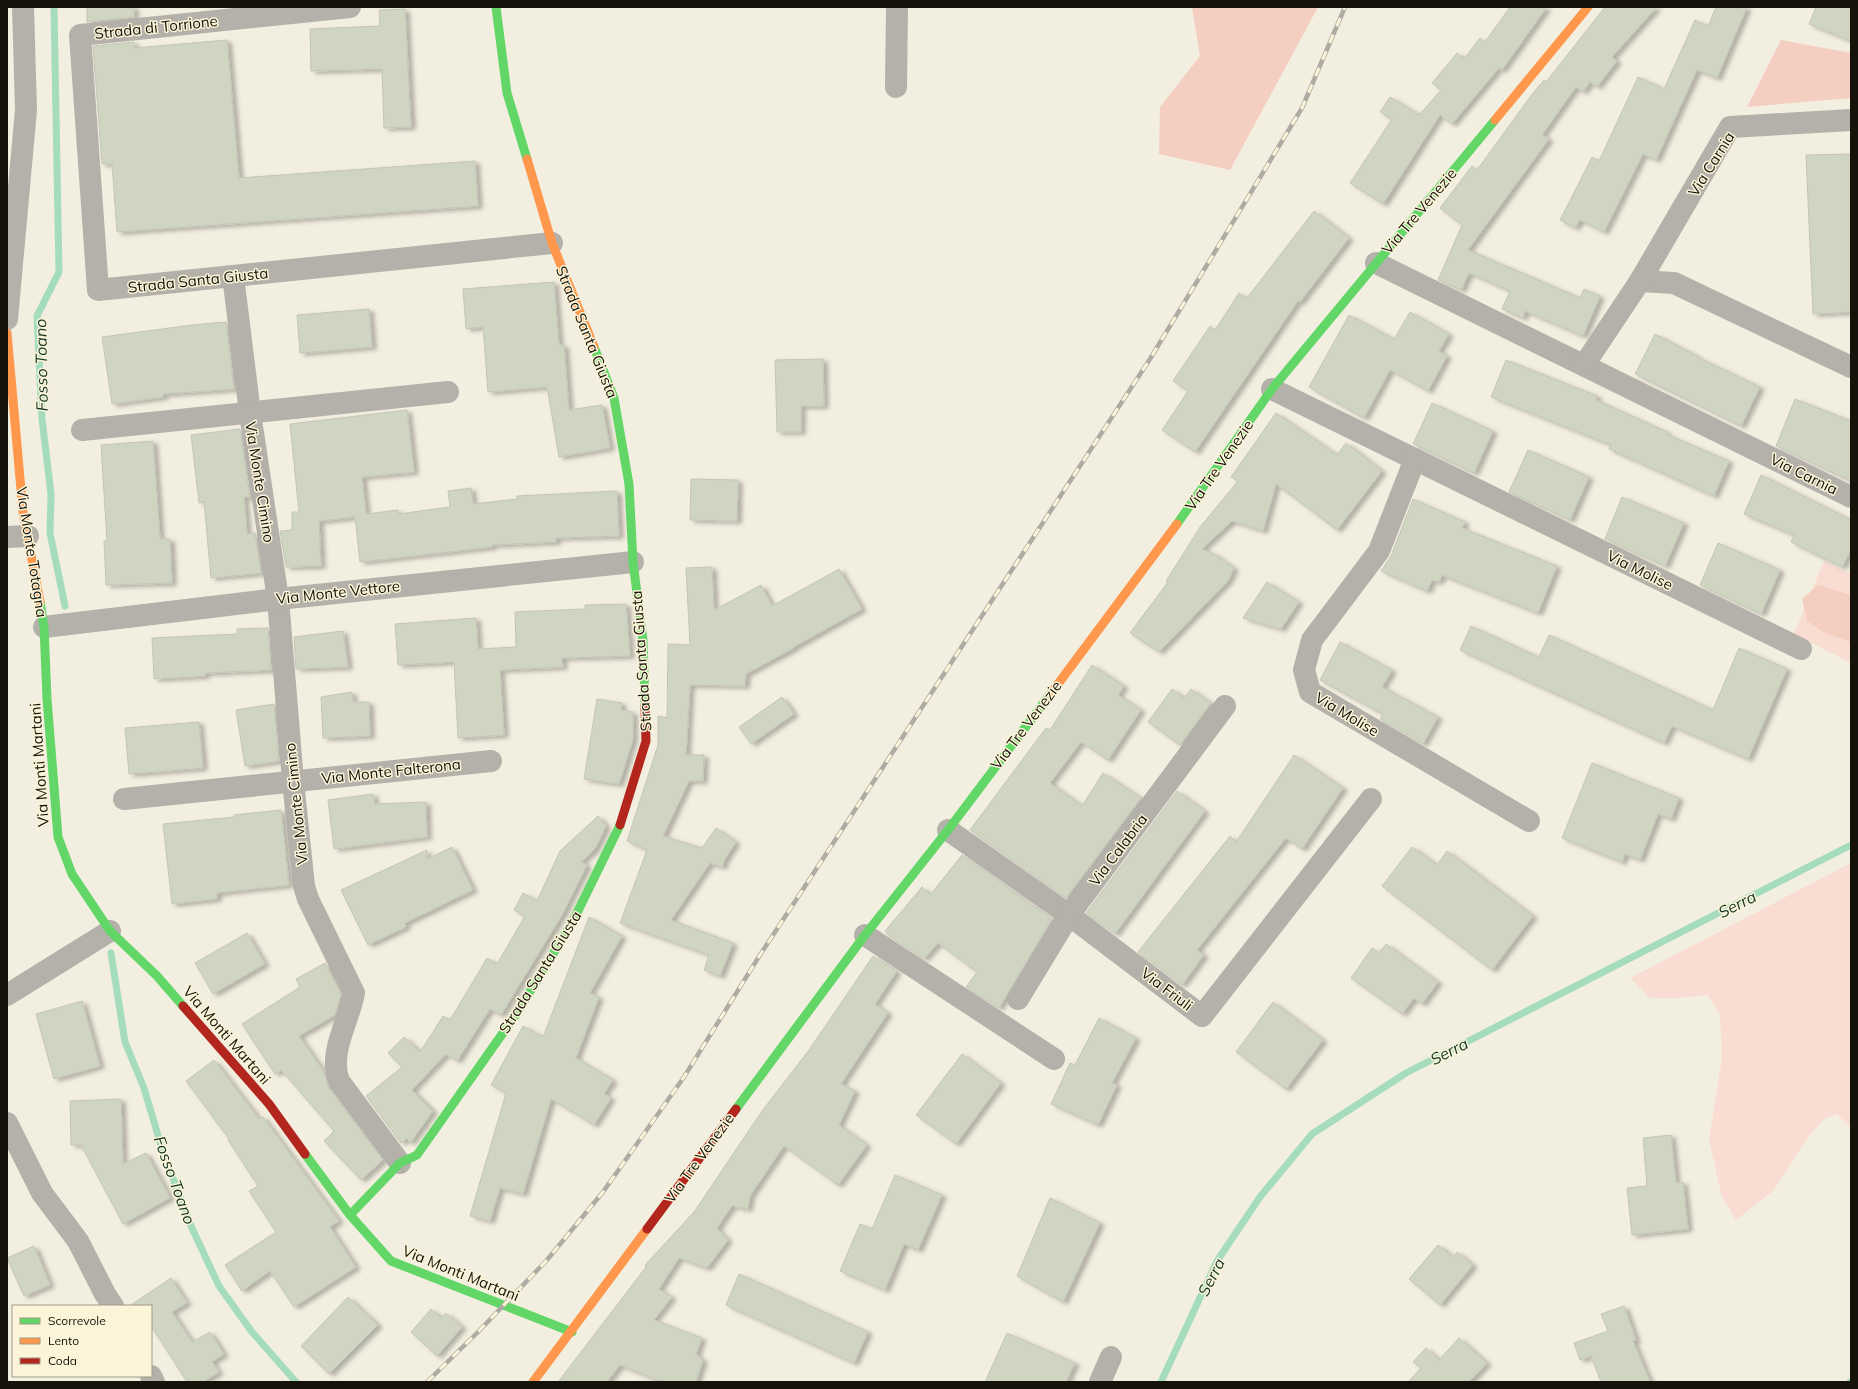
<svg xmlns="http://www.w3.org/2000/svg" width="1858" height="1389" font-family="Mulish,sans-serif">
	<defs>
		<filter id="shadow"><feDropShadow dx="4.5" dy="2.5" stdDeviation="2" flood-color="#0004"/></filter>
	</defs>
	<rect width="100%" height="100%" fill="#f3efe0"/>
	<g fill="#f9ddd2">
		<path d="M 1824,561 L 1851,574 L 1851,663 L 1794,634 Z"/>
		<path d="M 1851,863 L 1851,1128 L 1837,1114 L 1824,1119 L 1809,1136 L 1773,1191 L 1736,1220 L 1722,1197 L 1709,1140 L 1722,1058 L 1720,1015 L 1708,995 L 1679,998 L 1650,998 L 1630,978 Z"/>
	</g>
	<g fill="#f4cec1">
		<path d="M 1192,7 L 1318,7 L 1230,170 L 1159,154 L 1160,107 L 1200,56 Z"/>
		<path d="M 1781,40 L 1851,53 L 1851,98 L 1747,107 Z"/>
		<path d="M 1818,585 L 1851,595 L 1851,642 L 1825,633 L 1807,621 L 1802,599 Z"/>
	</g>
	<g fill="none" stroke-linecap="round" stroke-linejoin="round">
		<g stroke="#a5dcbc" stroke-width="7">
			<path d="M 54,7 L 59,272 L 37,316 L 42,419 L 51,494 L 50,533 L 65,606"/>
			<path d="M 111,953 L 125,1042 L 144,1088 L 162,1149 L 191,1226 L 219,1286 L 252,1332 L 296,1382"/>
			<path d="M 1161,1382 L 1217,1261 L 1260,1197 L 1312,1134 L 1406,1073 L 1851,845"/>
			<path d="M 1850,1382 L 1851,1382"/>
		</g>
	</g>
	<g fill="#d0d5c1" stroke="#c4c5ba" filter="url(#shadow)">
		<path d="M 87,7 L 134,7 L 134,17 L 87,22 Z"/>
		<path d="M 1510,7 L 1547,7 L 1502,70 L 1499,68 L 1452,124 L 1440,115 L 1383,204 L 1350,183 L 1392,119 L 1380,112 L 1390,97 L 1419,115 L 1441,90 L 1432,83 L 1457,53 L 1464,59 L 1480,38 L 1485,42 Z"/>
		<path d="M 1605,7 L 1657,7 L 1612,57 L 1617,61 L 1597,87 L 1590,82 L 1583,92 L 1576,87 L 1542,135 L 1549,139 L 1468,250 L 1580,298 L 1584,289 L 1600,296 L 1583,336 L 1525,311 L 1523,318 L 1502,309 L 1510,291 L 1469,273 L 1461,290 L 1438,280 L 1462,225 L 1440,208 L 1472,166 L 1477,170 L 1533,93 L 1544,80 L 1546,82 Z"/>
		<path d="M 1716,7 L 1747,7 L 1717,78 L 1697,70 L 1656,160 L 1643,154 L 1604,232 L 1580,220 L 1575,228 L 1560,220 L 1592,157 L 1599,161 L 1638,77 L 1664,89 L 1695,20 L 1708,26 Z"/>
		<path d="M 1816,7 L 1851,7 L 1851,41 L 1809,24 Z"/>
		<path d="M 405,9 L 411,127 L 384,128 L 382,69 L 311,71 L 310,29 L 380,26 L 379,10 Z"/>
		<path d="M 227,40 L 239,178 L 475,161 L 478,206 L 117,232 L 112,164 L 102,164 L 93,46 L 134,42 L 134,48 Z"/>
		<path d="M 1851,154 L 1851,312 L 1813,314 L 1806,155 Z"/>
		<path d="M 1314,211 L 1349,238 L 1300,302 L 1298,301 L 1195,452 L 1162,430 L 1188,391 L 1173,381 L 1210,326 L 1215,330 L 1239,293 L 1247,298 Z"/>
		<path d="M 554,282 L 559,345 L 564,345 L 569,410 L 602,405 L 610,448 L 559,457 L 547,387 L 488,392 L 483,327 L 466,329 L 463,289 Z"/>
		<path d="M 369,309 L 372,347 L 300,353 L 297,315 Z"/>
		<path d="M 1410,312 L 1449,334 L 1439,351 L 1447,356 L 1428,391 L 1390,370 L 1364,418 L 1309,387 L 1349,315 L 1394,339 Z"/>
		<path d="M 226,322 L 234,389 L 163,394 L 163,397 L 112,404 L 102,337 L 192,325 Z"/>
		<path d="M 1655,334 L 1697,356 L 1697,357 L 1760,387 L 1741,426 L 1635,374 Z"/>
		<path d="M 823,359 L 824,406 L 801,406 L 801,432 L 777,432 L 775,360 Z"/>
		<path d="M 1506,360 L 1597,396 L 1596,400 L 1667,432 L 1666,434 L 1729,461 L 1714,496 L 1609,449 L 1611,445 L 1491,397 Z"/>
		<path d="M 1795,399 L 1851,421 L 1851,481 L 1776,446 Z"/>
		<path d="M 1432,403 L 1493,431 L 1474,473 L 1413,444 Z"/>
		<path d="M 407,410 L 414,472 L 362,477 L 366,514 L 398,510 L 398,514 L 450,507 L 448,491 L 471,488 L 473,504 L 517,499 L 517,496 L 617,491 L 619,536 L 556,538 L 556,542 L 492,545 L 492,547 L 360,562 L 355,517 L 319,521 L 321,566 L 286,567 L 280,531 L 292,530 L 292,512 L 299,512 L 290,424 Z"/>
		<path d="M 1276,413 L 1337,455 L 1346,443 L 1382,471 L 1337,530 L 1276,484 L 1263,531 L 1232,521 L 1202,549 L 1216,555 L 1234,568 L 1228,581 L 1159,652 L 1130,633 L 1168,582 L 1166,581 L 1200,527 L 1238,481 L 1231,477 Z"/>
		<path d="M 240,429 L 250,497 L 244,497 L 247,534 L 255,533 L 261,573 L 211,578 L 204,502 L 199,503 L 191,435 Z"/>
		<path d="M 153,441 L 160,539 L 170,539 L 172,583 L 106,585 L 104,541 L 107,541 L 101,445 Z"/>
		<path d="M 1528,450 L 1589,477 L 1570,520 L 1509,492 Z"/>
		<path d="M 1761,475 L 1851,520 L 1851,550 L 1842,567 L 1791,542 L 1794,535 L 1744,514 Z"/>
		<path d="M 691,479 L 738,480 L 737,521 L 690,520 Z"/>
		<path d="M 1622,497 L 1684,523 L 1665,566 L 1605,539 Z"/>
		<path d="M 1413,499 L 1465,522 L 1462,528 L 1557,566 L 1538,613 L 1442,575 L 1439,582 L 1432,580 L 1427,591 L 1381,571 L 1391,556 Z"/>
		<path d="M 1718,543 L 1780,570 L 1761,614 L 1700,585 Z"/>
		<path d="M 712,567 L 714,610 L 761,585 L 772,606 L 839,569 L 862,609 L 794,647 L 794,648 L 746,674 L 745,686 L 690,685 L 686,755 L 704,755 L 703,781 L 689,781 L 663,836 L 702,848 L 716,828 L 736,842 L 725,859 L 722,867 L 710,863 L 671,920 L 733,943 L 720,976 L 704,970 L 709,955 L 620,923 L 647,850 L 627,841 L 658,745 L 658,716 L 667,718 L 668,644 L 690,645 L 686,568 Z"/>
		<path d="M 1267,582 L 1299,602 L 1281,629 L 1243,618 Z"/>
		<path d="M 626,604 L 630,656 L 562,658 L 563,667 L 500,670 L 504,735 L 458,738 L 454,662 L 398,665 L 395,624 L 476,618 L 478,649 L 516,647 L 515,612 L 585,609 L 585,605 Z"/>
		<path d="M 1471,626 L 1539,657 L 1549,635 L 1713,710 L 1739,648 L 1787,669 L 1748,759 L 1672,726 L 1664,743 L 1460,650 Z"/>
		<path d="M 268,628 L 271,670 L 205,673 L 205,676 L 154,679 L 152,638 L 237,634 L 237,629 Z"/>
		<path d="M 343,631 L 348,667 L 296,669 L 294,637 Z"/>
		<path d="M 1340,642 L 1392,670 L 1382,687 L 1438,717 L 1423,744 L 1380,719 L 1383,714 L 1320,680 Z"/>
		<path d="M 1092,665 L 1124,686 L 1118,695 L 1141,710 L 1108,760 L 1081,742 L 1050,783 L 1082,806 L 1103,773 L 1141,798 L 1066,898 L 970,830 L 1046,728 L 1050,730 Z"/>
		<path d="M 1172,689 L 1184,698 L 1191,689 L 1211,703 L 1180,745 L 1148,722 Z"/>
		<path d="M 352,692 L 353,702 L 369,702 L 370,736 L 323,738 L 321,697 Z"/>
		<path d="M 782,697 L 794,714 L 751,744 L 739,727 Z"/>
		<path d="M 597,699 L 622,703 L 621,710 L 633,712 L 633,739 L 619,784 L 584,779 Z"/>
		<path d="M 274,704 L 279,761 L 245,766 L 236,710 Z"/>
		<path d="M 199,722 L 203,768 L 129,774 L 125,728 Z"/>
		<path d="M 1294,755 L 1343,788 L 1302,849 L 1286,838 L 1197,950 L 1204,955 L 1182,985 L 1138,952 L 1230,836 L 1236,842 Z"/>
		<path d="M 1592,763 L 1679,798 L 1671,819 L 1658,814 L 1640,860 L 1625,854 L 1622,862 L 1562,838 Z"/>
		<path d="M 1177,791 L 1205,811 L 1115,934 L 1086,913 Z"/>
		<path d="M 373,794 L 375,804 L 426,802 L 427,837 L 334,849 L 328,800 Z"/>
		<path d="M 281,810 L 289,885 L 217,893 L 217,899 L 172,904 L 163,824 L 235,817 L 234,815 Z"/>
		<path d="M 598,816 L 606,826 L 595,849 L 581,862 L 587,865 L 562,915 L 501,1015 L 490,1009 L 457,1061 L 446,1054 L 412,1090 L 433,1111 L 410,1143 L 407,1138 L 401,1143 L 366,1096 L 402,1067 L 388,1053 L 404,1037 L 420,1052 L 443,1016 L 450,1020 L 487,958 L 497,964 L 525,916 L 514,910 L 523,893 L 537,901 L 560,851 Z"/>
		<path d="M 452,847 L 473,890 L 405,923 L 406,927 L 368,945 L 341,890 L 427,850 L 427,859 Z"/>
		<path d="M 1412,847 L 1437,865 L 1447,851 L 1533,916 L 1492,970 L 1382,886 Z"/>
		<path d="M 962,855 L 1052,919 L 999,1008 L 966,987 L 977,972 L 938,943 L 924,959 L 888,935 L 885,931 L 922,887 L 930,895 Z"/>
		<path d="M 589,917 L 622,936 L 590,993 L 599,997 L 576,1058 L 613,1080 L 604,1094 L 611,1098 L 594,1125 L 551,1099 L 523,1194 L 500,1188 L 490,1221 L 470,1216 L 506,1093 L 491,1085 L 523,1026 L 543,1037 Z"/>
		<path d="M 247,933 L 265,964 L 213,994 L 195,963 Z"/>
		<path d="M 1386,944 L 1438,982 L 1422,1004 L 1414,998 L 1402,1014 L 1351,978 L 1372,948 L 1379,953 Z"/>
		<path d="M 873,956 L 897,971 L 875,1004 L 888,1013 L 841,1084 L 855,1091 L 839,1125 L 867,1145 L 838,1185 L 784,1146 L 750,1196 L 748,1209 L 732,1206 L 717,1228 L 728,1240 L 707,1268 L 679,1258 L 659,1289 L 672,1297 L 654,1320 L 702,1338 L 696,1354 L 703,1360 L 696,1382 L 661,1382 L 620,1365 L 607,1382 L 558,1382 L 646,1267 L 645,1265 L 694,1212 L 762,1111 L 809,1050 Z"/>
		<path d="M 325,963 L 341,994 L 335,1015 L 299,1036 L 324,1072 L 329,1088 L 383,1160 L 361,1180 L 324,1141 L 334,1131 L 281,1070 L 275,1074 L 242,1024 L 300,987 L 296,979 Z"/>
		<path d="M 82,1001 L 100,1066 L 54,1079 L 36,1014 Z"/>
		<path d="M 1273,1002 L 1323,1040 L 1286,1089 L 1236,1052 Z"/>
		<path d="M 1099,1018 L 1136,1038 L 1112,1083 L 1117,1085 L 1098,1125 L 1051,1104 L 1070,1063 L 1075,1065 Z"/>
		<path d="M 962,1054 L 1001,1083 L 956,1144 L 916,1115 Z"/>
		<path d="M 214,1060 L 259,1119 L 263,1117 L 339,1221 L 330,1227 L 356,1267 L 294,1307 L 270,1271 L 242,1291 L 225,1265 L 276,1232 L 249,1191 L 258,1186 L 228,1140 L 229,1139 L 186,1081 Z"/>
		<path d="M 121,1099 L 123,1164 L 146,1153 L 170,1198 L 123,1224 L 81,1145 L 71,1145 L 70,1101 Z"/>
		<path d="M 1671,1135 L 1676,1183 L 1683,1182 L 1688,1229 L 1632,1235 L 1627,1188 L 1647,1186 L 1643,1138 Z"/>
		<path d="M 895,1175 L 942,1195 L 918,1250 L 904,1244 L 885,1290 L 840,1271 L 860,1224 L 872,1229 Z"/>
		<path d="M 1050,1198 L 1100,1223 L 1063,1302 L 1017,1276 Z"/>
		<path d="M 1438,1245 L 1453,1257 L 1457,1252 L 1473,1265 L 1440,1305 L 1409,1279 Z"/>
		<path d="M 34,1246 L 50,1285 L 24,1296 L 7,1258 Z"/>
		<path d="M 739,1274 L 868,1332 L 854,1363 L 726,1305 Z"/>
		<path d="M 171,1278 L 187,1303 L 172,1312 L 192,1342 L 210,1332 L 224,1354 L 212,1362 L 219,1372 L 203,1382 L 187,1382 L 151,1326 L 151,1306 L 129,1306 Z"/>
		<path d="M 348,1297 L 378,1325 L 329,1374 L 301,1346 Z"/>
		<path d="M 1624,1306 L 1636,1340 L 1633,1341 L 1650,1382 L 1601,1382 L 1591,1356 L 1580,1360 L 1574,1343 L 1608,1331 L 1601,1314 Z"/>
		<path d="M 431,1309 L 441,1318 L 446,1313 L 462,1327 L 437,1356 L 411,1332 Z"/>
		<path d="M 1007,1333 L 1075,1363 L 1066,1382 L 985,1382 Z"/>
		<path d="M 1459,1338 L 1487,1363 L 1469,1382 L 1408,1382 L 1421,1368 L 1413,1362 L 1426,1348 L 1439,1360 Z"/>
	</g>
	<g fill="none" stroke-linecap="round" stroke-linejoin="round">
		<g stroke="#b4b1aa" stroke-width="22">
			<path d="M 350,7 L 80,35 L 98,290 L 552,243"/>
			<path d="M 896,87 L 897,7"/>
			<path d="M 1376,263 L 1851,497"/>
			<path d="M 233,276 L 250,413 L 278,599 L 293,781 L 304,886 L 308,899 L 354,993 C 349,1021 328,1053 339,1081 L 400,1163"/>
			<path d="M 1640,281 L 1674,283 L 1851,367"/>
			<path d="M 7,319 L 26,110 L 23,7"/>
			<path d="M 1584,365 L 1640,281 L 1730,127 L 1851,120"/>
			<path d="M 1272,389 L 1801,649"/>
			<path d="M 82,430 L 448,392"/>
			<path d="M 1415,459 L 1379,551 L 1312,640 L 1304,670 L 1310,692 L 1529,821"/>
			<path d="M 7,537 L 28,536"/>
			<path d="M 44,627 L 278,599 L 633,562"/>
			<path d="M 124,799 L 491,761"/>
			<path d="M 948,830 L 1069,915 L 1202,1016 L 1371,799"/>
			<path d="M 865,935 L 1054,1059"/>
			<path d="M 7,995 L 110,931"/>
			<path d="M 1018,999 L 1069,915 L 1225,706"/>
			<path d="M 7,1123 L 42,1193 L 78,1241 L 105,1294 L 113,1306"/>
			<path d="M 151,1376 L 154,1382"/>
			<path d="M 1100,1382 L 1111,1357"/>
		</g>
		<g stroke="#63d668" stroke-width="9">
			<path d="M 496,7 L 507,93 L 527,159"/>
			<path d="M 594,347 L 614,398 L 629,484 L 633,562 L 643,640 L 645,705"/>
			<path d="M 1177,524 L 1272,389 L 1495,120"/>
			<path d="M 40,602 L 44,627 L 47,699 L 58,837 L 72,874 L 110,931 L 157,976 L 183,1006"/>
			<path d="M 736,1109 L 865,935 L 948,830 L 1052,692"/>
			<path d="M 305,1154 L 350,1215 L 391,1261 L 572,1332"/>
			<path d="M 350,1215 L 400,1163 L 417,1155 L 517,1013 L 573,921 L 620,825"/>
		</g>
		<g stroke="#ff974d" stroke-width="9">
			<path d="M 1495,120 L 1588,7"/>
			<path d="M 527,159 L 552,243 L 594,347"/>
			<path d="M 7,333 L 23,512 L 40,602"/>
			<path d="M 1052,692 L 1177,524"/>
			<path d="M 533,1382 L 647,1229"/>
		</g>
		<g stroke="#b3261e" stroke-width="9">
			<path d="M 620,825 L 646,741 L 645,705"/>
			<path d="M 183,1006 L 269,1104 L 305,1154"/>
			<path d="M 647,1229 L 736,1109"/>
		</g>
		<defs>
			<path id="rail" d="M 427,1382 L 478,1332 L 547,1260 L 603,1192 L 684,1077 L 760,955 L 1150,359 L 1302,108 L 1345,7"/>
		</defs>
		<use href="#rail" stroke="#aeaba2" stroke-width="4.5"/>
		<use href="#rail" stroke="#fbf4d8" stroke-width="3" stroke-dasharray="9" stroke-linecap="butt"/>
	</g>
	<g text-anchor="middle" dominant-baseline="central" stroke-width="3" stroke-linejoin="round" paint-order="stroke">
		<g font-size="15" fill="#141209" stroke="#fbf4d8">
			<text transform="translate(156 27) rotate(-6)">Strada di Torrione</text>
			<text transform="translate(1711 164) rotate(-58)">Via Carnia</text>
			<text transform="translate(1419 211) rotate(-50)">Via Tre Venezie</text>
			<text transform="translate(198 280) rotate(-6)">Strada Santa Giusta</text>
			<text transform="translate(587 332) rotate(68)">Strada Santa Giusta</text>
			<text transform="translate(1219 465) rotate(-55)">Via Tre Venezie</text>
			<text transform="translate(1804 474) rotate(26)">Via Carnia</text>
			<text transform="translate(260 482) rotate(81)">Via Monte Cimino</text>
			<text transform="translate(32 552) rotate(81)">Via Monte Totagna</text>
			<text transform="translate(1640 570) rotate(26)">Via Molise</text>
			<text transform="translate(338 592) rotate(-6)">Via Monte Vettore</text>
			<text transform="translate(641 661) rotate(-94)">Strada Santa Giusta</text>
			<text transform="translate(1347 714) rotate(31)">Via Molise</text>
			<text transform="translate(1026 725) rotate(-53)">Via Tre Venezie</text>
			<text transform="translate(39 765) rotate(-94)">Via Monti Martani</text>
			<text transform="translate(391 771) rotate(-6)">Via Monte Falterona</text>
			<text transform="translate(296 804) rotate(-96)">Via Monte Cimino</text>
			<text transform="translate(1118 850) rotate(-53)">Via Calabria</text>
			<text transform="translate(540 972) rotate(-58)">Strada Santa Giusta</text>
			<text transform="translate(1167 989) rotate(37)">Via Friuli</text>
			<text transform="translate(227 1035) rotate(49)">Via Monti Martani</text>
			<text transform="translate(699 1158) rotate(-54)">Via Tre Venezie</text>
			<text transform="translate(461 1273) rotate(22)">Via Monti Martani</text>
		</g>
		<g font-size="16" font-style="italic" fill="#103525" stroke="#fbf4d8">
			<text transform="translate(41 365) rotate(-91)">Fosso Toano</text>
			<text transform="translate(1737 904) rotate(-27)">Serra</text>
			<text transform="translate(1449 1051) rotate(-27)">Serra</text>
			<text transform="translate(175 1180) rotate(70)">Fosso Toano</text>
			<text transform="translate(1211 1277) rotate(-63)">Serra</text>
		</g>
	</g>
	<rect width="1858" height="1389" fill="none" stroke="#141209" stroke-width="16"/>
	<rect x="12" y="1305" width="140" height="72" fill="#fbf4d8" stroke="#9f9a85"/>
	<rect x="20" y="1318" width="20" height="6" fill="#63d668" stroke="#9f9a85"/>
	<text x="48" y="1325" font-size="12" fill="#141209">Scorrevole</text>
	<rect x="20" y="1338" width="20" height="6" fill="#ff974d" stroke="#9f9a85"/>
	<text x="48" y="1345" font-size="12" fill="#141209">Lento</text>
	<rect x="20" y="1358" width="20" height="6" fill="#b3261e" stroke="#9f9a85"/>
	<text x="48" y="1365" font-size="12" fill="#141209">Coda</text>
</svg>
